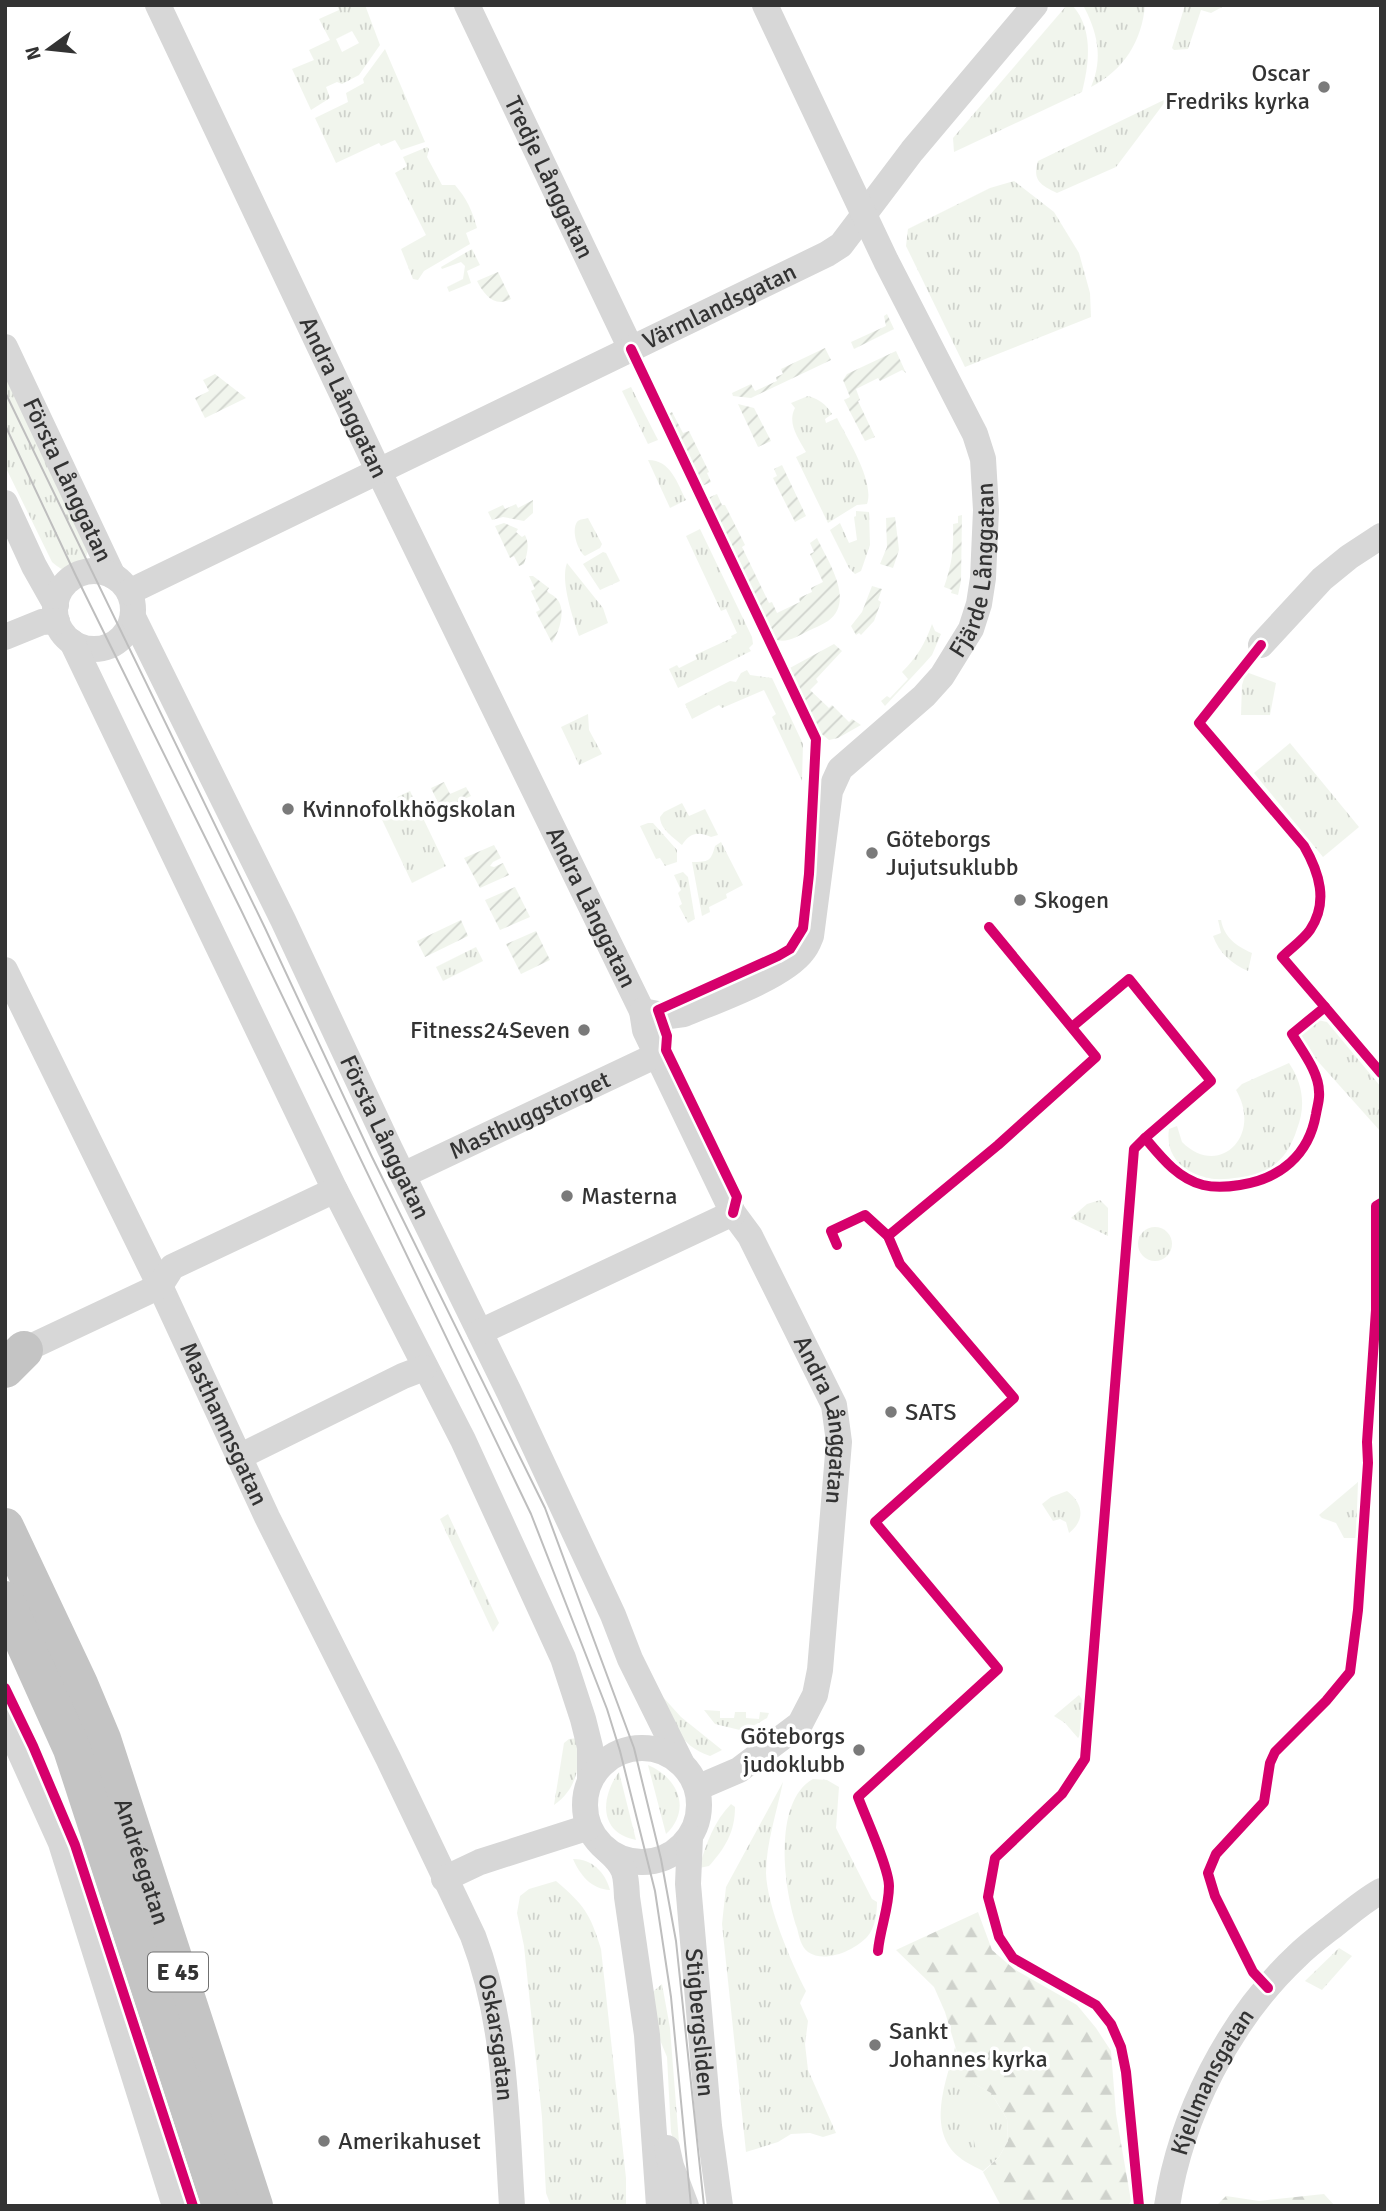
<svg xmlns="http://www.w3.org/2000/svg" width="1386" height="2211" font-family="Signika,sans-serif">
	<defs>
		<pattern id="grass-tufts" width="24" height="20" patternUnits="userSpaceOnUse" patternTransform="scale(1.75)"><rect width="24" height="20" fill="#f1f5ed"/><path d="M3 7l-1-3M5 7V3M7 7l1-3M15 17l-1-3M17 17v-4M19 17l1-3" fill="none" stroke="#cfd2cc"/></pattern>
		<pattern id="forest-firs" width="22" height="20" patternUnits="userSpaceOnUse" patternTransform="scale(1.75)"><rect width="22" height="20" fill="#f1f5ed"/><path d="M5 1l3.5 6h-7zM16 11l3.5 6h-7z" fill="#cfd2cc"/></pattern>
		<pattern id="garden-furrows" width="10" height="10" patternUnits="userSpaceOnUse" patternTransform="scale(1.75)"><rect width="10" height="10" fill="#f1f5ed"/><path d="M-1 1l2-2M0 10L10 0M9 11l2-2" fill="none" stroke="#cfd2cc"/></pattern>
	</defs>
	<rect width="100%" height="100%" fill="#fff"/>
	<g fill="url(#grass-tufts)" fill-rule="evenodd">
		<path d="M 337,5 L 365,5 L 380,45 L 359,75 L 342,84 L 337,82 L 326,87 L 330,98 L 311,110 L 292,69 L 314,60 L 309,50 L 330,40 L 319,19 L 339,10 ZM 352,31 L 359,43 L 342,52 L 336,39 Z"/>
		<path d="M 1067,5 L 1072,5 C 1094,29 1089,64 1082,92 L 954,152 L 953,138 Z"/>
		<path d="M 1083,5 L 1145,5 C 1142,41 1124,70 1091,87 C 1104,58 1097,31 1083,5 Z"/>
		<path d="M 1185,5 L 1224,6 L 1211,13 L 1201,10 L 1188,49 L 1174,50 L 1172,48 Z"/>
		<path d="M 385,49 L 425,142 L 401,150 L 395,140 L 381,146 L 379,143 L 336,163 L 315,118 L 348,102 L 346,93 L 364,83 L 363,79 Z"/>
		<path d="M 1168,98 L 1116,167 L 1057,193 C 1041,185 1032,181 1038,161 Z"/>
		<path d="M 427,147 L 429,149 L 427,157 L 442,185 L 455,185 C 467,199 472,210 477,228 L 466,233 L 470,244 L 424,271 L 418,280 L 413,279 L 401,249 L 426,235 L 395,173 L 407,166 L 403,157 Z"/>
		<path d="M 1014,181 L 1054,212 L 1079,253 L 1090,293 L 1091,317 L 965,367 L 906,246 L 908,229 L 990,188 Z"/>
		<path d="M 472,249 L 480,265 L 467,271 L 471,283 L 449,292 L 447,287 L 463,279 L 465,266 L 461,262 L 442,269 L 441,267 Z"/>
		<path d="M 5,376 L 88,550 L 85,562 C 69,570 67,575 52,562 L 5,466 Z"/>
		<path d="M 631,387 L 658,440 L 648,444 L 622,391 Z"/>
		<path d="M 808,396 C 819,399 826,404 832,414 L 825,419 L 826,423 L 837,418 C 847,438 875,482 867,504 L 857,505 L 828,523 L 796,457 L 806,452 C 798,438 787,423 795,408 L 791,403 Z"/>
		<path d="M 648,460 C 671,460 677,483 686,500 L 670,508 Z"/>
		<path d="M 856,511 L 869,512 L 870,545 L 861,571 L 855,574 L 849,568 L 830,530 L 840,523 L 849,543 L 857,540 L 854,517 L 856,516 Z"/>
		<path d="M 588,518 L 602,544 L 600,548 L 585,556 C 578,551 571,531 577,522 C 579,519 585,519 588,518 Z"/>
		<path d="M 700,529 L 752,637 L 753,644 L 749,648 L 751,651 L 678,688 L 669,669 L 677,665 L 679,668 L 697,659 L 695,655 L 732,638 L 731,636 L 737,633 L 726,609 L 721,611 L 686,536 Z"/>
		<path d="M 603,552 L 606,553 L 620,581 L 600,590 L 583,564 Z"/>
		<path d="M 567,563 L 603,608 L 608,623 L 579,636 C 573,618 560,581 567,563 Z"/>
		<path d="M 932,624 L 935,631 L 941,634 L 932,655 L 924,664 L 885,706 L 881,701 L 887,696 L 890,698 L 908,679 L 902,672 C 917,657 925,644 932,624 Z"/>
		<path d="M 747,670 L 750,675 L 772,678 L 803,744 L 802,781 L 772,717 L 776,714 L 764,690 L 722,708 L 719,705 L 692,719 L 685,704 L 730,681 L 736,682 L 741,673 Z"/>
		<path d="M 1246,672 L 1276,683 L 1270,715 L 1241,715 L 1242,685 Z"/>
		<path d="M 588,714 L 589,730 L 602,754 L 579,765 L 561,727 Z"/>
		<path d="M 1290,743 L 1359,827 L 1323,857 L 1254,773 Z"/>
		<path d="M 410,791 L 446,866 L 412,883 L 376,807 Z"/>
		<path d="M 682,803 L 689,816 L 705,809 L 718,835 L 711,837 C 697,831 690,833 682,845 C 674,838 660,829 660,817 L 664,812 Z"/>
		<path d="M 648,823 L 653,823 L 677,850 L 677,862 L 665,866 L 660,858 L 656,859 L 640,826 Z"/>
		<path d="M 721,842 L 743,885 L 726,894 L 727,898 L 709,907 L 710,912 L 702,916 L 692,862 C 709,862 711,861 715,846 Z"/>
		<path d="M 683,872 L 688,877 L 695,919 L 688,923 L 679,906 L 682,904 L 678,893 L 681,890 L 674,875 Z"/>
		<path d="M 1218,920 L 1221,920 C 1224,937 1236,946 1252,953 L 1248,971 C 1232,964 1219,953 1213,936 L 1221,933 Z"/>
		<path d="M 476,947 L 483,961 L 443,981 L 436,967 Z"/>
		<path d="M 1313,1019 L 1327,1022 L 1381,1087 L 1381,1132 L 1297,1038 L 1296,1033 Z"/>
		<path d="M 1289,1063 C 1303,1084 1306,1106 1297,1129 C 1292,1145 1284,1159 1270,1168 C 1237,1191 1161,1182 1169,1129 L 1177,1126 L 1182,1142 C 1219,1179 1263,1136 1236,1090 L 1242,1084 Z"/>
		<path d="M 1100,1200 L 1108,1208 L 1108,1236 L 1071,1218 L 1087,1204 Z"/>
		<circle cx="1155" cy="1244" r="17"/>
		<path d="M 1358,1482 L 1356,1538 L 1344,1538 L 1336,1523 L 1322,1518 L 1319,1515 Z"/>
		<path d="M 1067,1491 C 1083,1503 1086,1520 1069,1533 L 1066,1522 L 1060,1519 L 1053,1521 L 1042,1504 L 1051,1497 Z"/>
		<path d="M 448,1514 L 499,1623 L 493,1632 L 440,1519 Z"/>
		<path d="M 1079,1695 L 1084,1702 L 1081,1734 L 1078,1738 L 1065,1723 L 1054,1716 Z"/>
		<path d="M 662,1696 L 681,1717 L 722,1750 L 710,1756 C 677,1744 676,1725 662,1696 Z"/>
		<path d="M 704,1710 L 720,1711 L 720,1718 L 734,1718 L 735,1712 L 746,1712 L 746,1718 L 759,1719 L 760,1712 L 769,1713 L 767,1718 L 744,1731 L 715,1724 Z"/>
		<path d="M 578,1738 C 580,1765 578,1788 554,1805 L 564,1743 L 569,1739 Z"/>
		<path d="M 648,1765 C 678,1778 692,1809 666,1834 Z"/>
		<path d="M 619,1772 L 636,1840 C 599,1833 600,1798 619,1772 Z"/>
		<path d="M 813,1779 L 827,1780 L 839,1787 L 836,1828 L 872,1899 L 877,1902 C 877,1914 875,1928 867,1937 C 855,1950 825,1964 808,1952 C 801,1947 799,1936 797,1928 C 784,1890 772,1802 813,1779 Z"/>
		<path d="M 783,1782 C 777,1811 766,1843 766,1873 C 767,1906 791,1962 806,1991 L 800,2003 L 808,2021 L 805,2044 L 808,2070 L 836,2133 L 823,2137 L 810,2133 L 791,2134 L 778,2142 L 746,2152 L 722,1924 L 726,1887 Z"/>
		<path d="M 731,1804 L 735,1807 C 735,1832 725,1848 709,1866 L 699,1868 C 706,1844 714,1821 731,1804 Z"/>
		<path d="M 573,1859 C 592,1859 605,1872 610,1890 C 591,1889 580,1875 573,1859 Z"/>
		<path d="M 556,1881 C 584,1905 590,1913 601,1949 L 626,2178 L 626,2206 L 551,2206 L 546,2193 L 542,2117 L 524,1946 L 517,1913 L 520,1896 L 529,1889 Z"/>
		<path d="M 1339,1948 L 1352,1956 L 1322,1990 L 1305,1981 Z"/>
		<path d="M 662,1984 L 670,2028 L 681,2168 L 671,2132 L 667,2057 L 651,2018 L 648,1996 Z"/>
		<path d="M 955,2047 L 966,2079 L 991,2093 L 1007,2119 L 1008,2141 L 999,2157 L 983,2171 C 976,2167 966,2163 959,2157 C 926,2130 946,2082 955,2047 Z"/>
	</g>
	<g fill="url(#forest-firs)">
		<path d="M 978,1912 L 992,1950 L 1014,1969 L 1077,2005 L 1096,2028 L 1111,2051 L 1116,2114 L 1131,2201 L 1128,2206 L 1001,2206 L 983,2172 L 999,2157 L 1008,2141 L 1007,2119 L 991,2093 L 965,2079 L 945,2012 L 934,1987 L 896,1950 Z"/>
		<path d="M 1324,2194 L 1335,2206 L 1216,2206 L 1226,2196 L 1259,2201 Z"/>
	</g>
	<g fill="url(#garden-furrows)">
		<path d="M 498,272 L 511,299 C 495,308 484,295 477,281 Z"/>
		<path d="M 887,314 L 894,329 L 854,349 L 851,342 L 886,326 L 884,316 Z"/>
		<path d="M 825,348 L 831,360 L 751,398 L 733,396 L 732,393 L 751,384 L 755,391 L 777,381 L 776,377 L 783,374 L 781,369 Z"/>
		<path d="M 896,351 L 906,373 L 902,370 L 880,381 L 878,378 L 856,389 L 860,400 L 858,401 L 875,437 L 865,441 L 844,400 L 850,397 L 843,380 L 847,374 Z"/>
		<path d="M 215,374 L 246,398 L 205,418 L 195,398 L 209,391 L 203,380 Z"/>
		<path d="M 738,404 L 754,408 L 771,441 L 758,447 Z"/>
		<path d="M 672,412 L 683,433 L 689,431 L 709,472 L 707,473 L 711,482 L 700,487 L 666,415 Z"/>
		<path d="M 782,465 L 806,516 L 795,522 L 773,478 L 777,476 L 774,469 Z"/>
		<path d="M 717,494 L 722,505 L 725,505 L 745,545 L 742,547 L 769,603 L 772,602 L 777,613 L 800,602 L 799,598 L 812,592 L 811,588 L 823,582 L 810,554 L 814,552 L 810,543 L 817,538 C 827,560 856,601 828,621 C 822,625 814,628 808,631 C 796,637 787,644 773,639 L 707,502 L 708,498 Z"/>
		<path d="M 533,500 L 533,513 L 524,521 L 503,517 L 492,520 L 488,512 L 503,505 L 505,509 L 516,504 L 518,508 Z"/>
		<path d="M 962,515 L 961,581 L 958,595 L 951,593 L 952,590 L 944,587 C 952,565 954,547 953,524 L 958,523 L 958,516 Z"/>
		<path d="M 895,517 L 899,550 L 893,568 L 880,564 L 887,547 L 886,518 Z"/>
		<path d="M 504,523 L 518,529 L 516,532 L 522,537 L 525,535 C 530,545 527,554 524,564 L 519,566 L 514,556 L 510,558 L 495,526 Z"/>
		<path d="M 529,576 L 533,576 L 549,588 L 547,591 C 549,594 552,594 555,597 C 568,608 559,632 552,643 L 536,612 L 540,610 L 531,591 L 535,589 Z"/>
		<path d="M 872,586 L 882,589 L 878,600 L 881,602 L 874,621 L 861,635 L 859,633 L 856,635 L 851,626 L 862,612 Z"/>
		<path d="M 834,644 L 842,651 L 816,679 L 818,682 L 810,690 L 829,708 L 832,705 L 849,722 L 852,719 L 861,725 L 838,738 L 829,740 L 818,731 L 788,669 Z"/>
		<path d="M 444,782 L 450,794 L 466,787 L 471,796 L 441,809 L 431,788 Z"/>
		<path d="M 494,845 L 501,858 L 493,862 L 490,866 L 494,867 L 503,863 L 509,875 L 480,888 L 464,858 Z"/>
		<path d="M 515,887 L 530,917 L 500,930 L 485,900 Z"/>
		<path d="M 461,920 L 468,936 L 425,957 L 417,941 Z"/>
		<path d="M 536,931 L 550,960 L 521,974 L 506,944 Z"/>
	</g>
	<path fill="#f1f5ed" d="M 984,2101 L 996,2154 L 978,2159 L 966,2106 Z"/>
	<g fill="none" stroke-linecap="round" stroke-linejoin="round">
		<g stroke="#d7d7d7" stroke-width="26">
			<path id="s1" d="M 158,5 L 379,472 L 642,1011 L 645,1030 L 733,1213 L 750,1236 L 834,1405 L 839,1442 L 820,1670 L 815,1695 L 800,1724 L 739,1770 L 697,1788"/>
			<path id="s2" d="M 467,5 L 631,349"/>
			<path id="s3" d="M 5,347 L 113,576"/>
			<path d="M 5,503 L 34,566 L 56,605"/>
			<circle cx="94" cy="610" r="39"/>
			<path id="s4" d="M 129,592 L 827,254 L 841,245 L 912,151 L 1035,5"/>
			<path id="s5" d="M 133,617 L 283,920 L 390,1149 L 509,1392 L 613,1615 L 630,1659 L 681,1762"/>
			<path d="M 5,637 L 42,622 L 57,621"/>
			<path d="M 72,642 L 335,1190 L 463,1440 L 547,1623 L 563,1658 L 583,1719 L 590,1747 L 590,1780"/>
			<path d="M 1261,645 L 1322,579 L 1349,557 L 1381,536"/>
			<path id="s6" d="M 5,970 L 160,1286 L 267,1517 L 388,1758 L 473,1936 C 506,2022 506,2114 512,2206"/>
			<path id="s7" d="M 642,1011 L 669,1016 L 684,1014 C 715,1001 784,977 803,951 C 807,947 809,941 811,936 L 830,791 L 840,769 L 924,696 L 942,676 L 971,629 L 979,604 L 983,578 L 986,510 L 983,459 L 975,434 L 886,261 L 765,5"/>
			<path id="s8" d="M 403,1175 L 657,1055"/>
			<path d="M 480,1332 L 733,1213"/>
			<path d="M 24,1350 L 160,1286 L 172,1267 L 335,1190"/>
			<path d="M 239,1457 L 403,1376 L 424,1368"/>
			<path d="M 5,1719 L 61,1843 L 175,2206"/>
			<circle cx="642" cy="1805" r="57"/>
			<path id="s9" d="M 690,1837 L 688,1884 L 709,2126 L 720,2206"/>
			<path d="M 608,1851 C 626,1867 626,1874 627,1897 L 647,2035 L 659,2206"/>
			<path d="M 444,1879 L 480,1862 L 589,1827"/>
			<path d="M 667,2148 L 671,2166 L 686,2206"/>
			<path id="s10" d="M 1167,2206 C 1181,2115 1229,2020 1296,1957 C 1309,1944 1323,1934 1337,1923 C 1352,1911 1365,1900 1381,1891"/>
		</g>
		<g stroke="#c4c4c4" stroke-width="38">
			<path d="M 5,1369 L 24,1350"/>
			<path id="s11" d="M 5,1527 L 79,1684 L 102,1739 L 254,2206"/>
			<path d="M 5,1600 L 72,1749 L 221,2206"/>
		</g>
		<g stroke="#bebebe" stroke-width="2">
			<path d="M 5,392 L 265,928 L 372,1157 L 545,1508 L 634,1748 L 661,1859 L 676,1941 L 704,2206"/>
			<path d="M 5,425 L 76,576 L 241,910 L 531,1514 L 607,1709 L 620,1751 L 655,1891 L 671,1997 L 691,2206"/>
		</g>
		<defs>
			<g id="cycleway">
				<path d="M 631,349 L 816,739 L 809,874 L 803,928 L 790,949 L 778,956 L 658,1010 L 667,1036 L 666,1050 L 737,1197 L 733,1213"/>
				<path d="M 1261,645 L 1199,723 L 1304,846 C 1319,872 1329,902 1310,930 C 1303,940 1291,948 1282,957 L 1325,1007"/>
				<path d="M 1072,1027 L 1129,979 L 1211,1081 L 1145,1138 C 1161,1157 1178,1179 1203,1185 C 1215,1188 1228,1187 1240,1185 C 1280,1179 1309,1155 1316,1114 C 1317,1107 1320,1099 1319,1092 C 1319,1072 1302,1051 1292,1034 L 1325,1007 L 1381,1073"/>
				<path d="M 888,1236 L 998,1145 L 1096,1057 L 989,927"/>
				<path d="M 837,1245 L 831,1231 L 865,1215 L 888,1236 L 900,1264 L 1014,1398 L 875,1522 L 998,1669 L 858,1797 C 865,1816 889,1868 889,1886 C 889,1908 880,1929 878,1951"/>
				<path d="M 5,1688 L 33,1746 L 75,1845 L 193,2206"/>
				<path d="M 1268,1988 L 1253,1972 L 1215,1896 L 1208,1873 L 1216,1854 L 1264,1802 L 1270,1763 L 1275,1752 L 1326,1701 L 1350,1672 L 1358,1610 L 1368,1463 L 1367,1442 L 1376,1310 L 1376,1206 L 1381,1203"/>
				<path d="M 1139,2206 L 1126,2072 L 1121,2047 L 1111,2024 L 1096,2005 L 1013,1958 L 999,1937 L 988,1897 L 995,1858 L 1062,1794 L 1085,1759 L 1134,1149 L 1145,1138"/>
			</g>
		</defs>
		<use href="#cycleway" stroke="#fff" stroke-width="15"/>
		<use href="#cycleway" stroke="#d6006c" stroke-width="10"/>
	</g>
	<g fill="#7a7a7a" stroke="#fff" stroke-width="2.5">
		<circle cx="1324" cy="87" r="7"/>
		<circle cx="288" cy="809" r="7"/>
		<circle cx="872" cy="853" r="7"/>
		<circle cx="1020" cy="900" r="7"/>
		<circle cx="584" cy="1030" r="7"/>
		<circle cx="567" cy="1196" r="7"/>
		<circle cx="891" cy="1412" r="7"/>
		<circle cx="859" cy="1750" r="7"/>
		<circle cx="875" cy="2045" r="7"/>
		<circle cx="324" cy="2141" r="7"/>
	</g>
	<g text-anchor="middle" dominant-baseline="central" stroke-width="7" stroke-linejoin="round" paint-order="stroke">
		<rect fill="#fff" stroke="#707070" stroke-width="2" x="148" y="1952.5" width="60" height="39" rx="5"/>
		<g font-size="23" font-weight="bold" fill="#333">
			<text x="178" y="1972">E 45</text>
		</g>
		<g font-size="24" fill="#333" stroke="#fff" text-anchor="start">
			<text x="1310" y="73" text-anchor="end">Oscar<tspan x="1310" dy="28">Fredriks kyrka</tspan></text>
			<text x="302" y="809">Kvinnofolkhögskolan</text>
			<text x="886" y="839">Göteborgs<tspan x="886" dy="28">Jujutsuklubb</tspan></text>
			<text x="1034" y="900">Skogen</text>
			<text x="570" y="1030" text-anchor="end">Fitness24Seven</text>
			<text x="581" y="1196">Masterna</text>
			<text x="905" y="1412">SATS</text>
			<text x="845" y="1736" text-anchor="end">Göteborgs<tspan x="845" dy="28">judoklubb</tspan></text>
			<text x="889" y="2031">Sankt<tspan x="889" dy="28">Johannes kyrka</tspan></text>
			<text x="338" y="2141">Amerikahuset</text>
		</g>
		<g font-size="24" fill="#333" stroke="#fff">
			<text stroke="none"><textPath href="#s2" startOffset="191">Tredje Långgatan</textPath></text>
			<text stroke="none"><textPath href="#s4" startOffset="656">Värmlandsgatan</textPath></text>
			<text stroke="none"><textPath href="#s1" startOffset="434">Andra Långgatan</textPath></text>
			<text stroke="none"><textPath href="#s3" startOffset="147">Första Långgatan</textPath></text>
			<text stroke="none"><textPath href="#s7" startOffset="618">Fjärde Långgatan</textPath></text>
			<text stroke="none"><textPath href="#s1" startOffset="1001">Andra Långgatan</textPath></text>
			<text stroke="none"><textPath href="#s8" startOffset="140">Masthuggstorget</textPath></text>
			<text stroke="none"><textPath href="#s5" startOffset="578">Första Långgatan</textPath></text>
			<text stroke="none"><textPath href="#s1" startOffset="1568">Andra Långgatan</textPath></text>
			<text stroke="none"><textPath href="#s6" startOffset="504">Masthamnsgatan</textPath></text>
			<text stroke="none"><textPath href="#s11" startOffset="362">Andréegatan</textPath></text>
			<text stroke="none"><textPath href="#s9" startOffset="186">Stigbergsliden</textPath></text>
			<text stroke="none"><textPath href="#s6" startOffset="1178">Oskarsgatan</textPath></text>
			<text stroke="none"><textPath href="#s10" startOffset="133">Kjellmansgatan</textPath></text>
		</g>
	</g>
	<rect width="1386" height="2211" fill="none" stroke="#333333" stroke-width="14"/>
	<g transform="translate(49 49) rotate(255)" stroke="#ffffff" stroke-width="5" paint-order="stroke">
	<path d="M0-5L12 26L0 18L-12 26Z" fill="#333333"/>
	<text y="-10" font-size="19" font-weight="bold" text-anchor="middle" fill="#333333">N</text>
	</g>
</svg>
